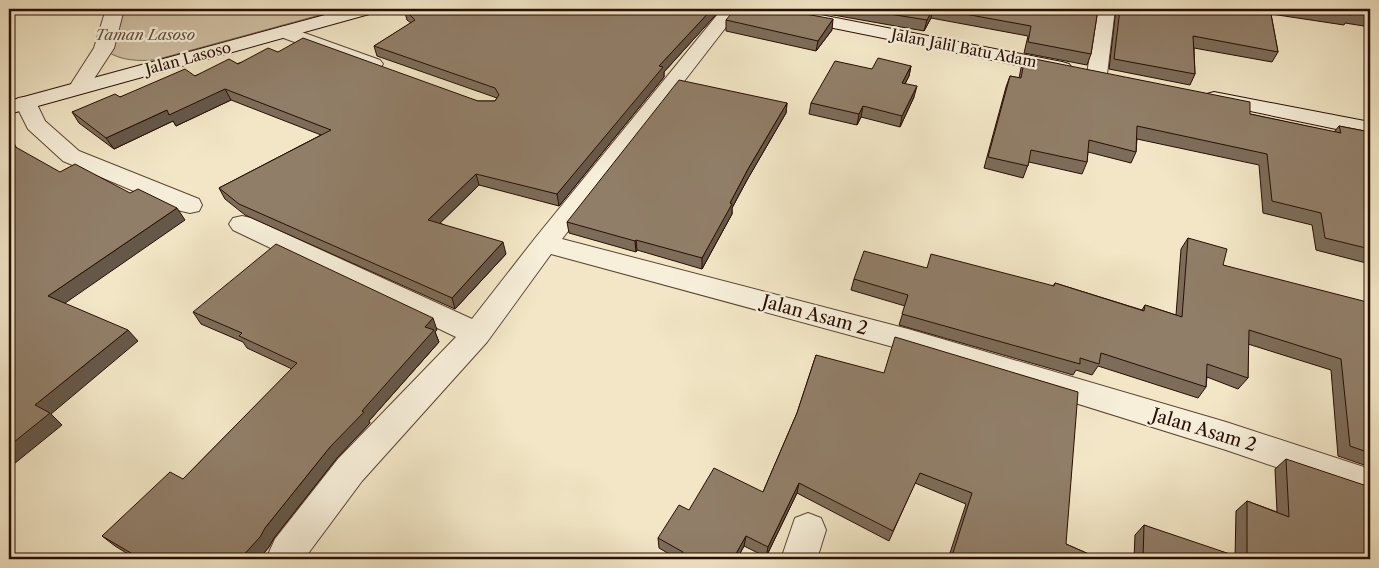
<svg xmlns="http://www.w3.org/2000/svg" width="1379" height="568" font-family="'Libre Caslon Text',serif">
	<rect width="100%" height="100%" fill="#f2e6c6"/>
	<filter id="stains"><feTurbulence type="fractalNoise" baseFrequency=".004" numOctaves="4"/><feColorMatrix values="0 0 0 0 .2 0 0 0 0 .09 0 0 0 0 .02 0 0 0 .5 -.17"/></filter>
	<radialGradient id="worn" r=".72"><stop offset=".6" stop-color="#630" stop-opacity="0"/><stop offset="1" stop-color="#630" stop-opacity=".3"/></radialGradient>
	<path fill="#d0c1a5" stroke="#7c6854" d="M 121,9 L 342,9 L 155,60 C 139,61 122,61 108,52 Z"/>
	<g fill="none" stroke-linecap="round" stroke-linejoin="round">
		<defs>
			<g id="street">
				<path d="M 106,9 L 124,9 L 114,48 L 86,91 L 79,93 L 72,91 L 69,87 L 94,48 Z"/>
				<path d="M 722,9 L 740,9 L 562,239 L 908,329 L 1226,422 L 1370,469 L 1370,499 L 1226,450 L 908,351 L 551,254 L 487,342 L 362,481 L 304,559 L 266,559 L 275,539 L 338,459 L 456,337 L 233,230 L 229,224 L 233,218 L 242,216 L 251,218 L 472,319 L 536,237 Z"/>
				<path d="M 1097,9 L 1115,9 L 1107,74 L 1104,78 L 1097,80 L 1090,78 L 1087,74 Z"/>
				<path d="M 285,26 L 380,60 L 383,64 L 380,68 L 373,70 L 366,68 L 278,36 L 276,32 L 278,28 Z"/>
				<path d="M 26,97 L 34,98 L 45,121 L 79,151 L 199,199 L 202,205 L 199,211 L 190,213 L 181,211 L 63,161 L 28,129 L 15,103 L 18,98 Z"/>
				<path d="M 808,513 L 821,518 L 826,530 L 817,559 L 781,559 L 795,518 Z"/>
			</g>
			<g id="secondary">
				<path d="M 347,9 L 376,9 L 373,13 L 9,114 L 9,101 Z"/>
				<path d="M 755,9 L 790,9 L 1062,62 L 1069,64 L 1072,68 L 1069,72 L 1062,74 L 764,14 L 758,13 Z"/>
				<path d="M 1214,92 L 1370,122 L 1370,136 L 1207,102 L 1203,98 L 1207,94 Z"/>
			</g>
		</defs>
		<use href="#street" stroke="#5a4434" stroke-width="2"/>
		<use href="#secondary" stroke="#280e03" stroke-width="2"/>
		<use href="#street" fill="#f7efda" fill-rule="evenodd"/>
		<use href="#secondary" fill="#f7efda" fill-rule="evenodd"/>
	</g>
	<g fill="#7d6c59" stroke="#280e03">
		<path d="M 404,9 L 721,9 L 664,72 L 664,77 L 559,206 L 479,185 L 440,223 L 506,254 L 455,309 L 245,215 L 225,199 L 219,188 L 321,135 L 231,100 L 176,126 L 173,121 L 114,149 L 79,123 L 72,112 L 120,97 L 278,52 L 478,101 L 495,101 L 497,98 L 377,56 L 374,46 L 411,23 L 407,20 Z"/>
		<path d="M 799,9 L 1098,9 L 1091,54 L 1087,65 L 1024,53 L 1028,36 L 931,18 L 924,31 Z"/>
		<path d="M 1116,9 L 1370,9 L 1370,27 L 1345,23 L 1344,25 L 1271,14 L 1278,52 L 1272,62 L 1194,48 L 1195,74 L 1190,85 L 1109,69 Z"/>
		<path d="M 726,20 L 832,30 L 816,51 L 726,31 Z"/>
		<path d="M 1025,57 L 1250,114 L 1334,132 L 1339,126 L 1370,132 L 1370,264 L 1316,250 L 1312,225 L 1263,213 L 1259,165 L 1137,139 L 1136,152 L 1131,163 L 1088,152 L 1087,162 L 1082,174 L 1029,162 L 1023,178 L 984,168 L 1006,87 L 1010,76 L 1019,78 L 1021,68 Z"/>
		<path d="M 911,66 L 909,76 L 905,84 L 914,97 L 900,127 L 861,117 L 857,125 L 809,114 L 811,103 L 872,69 Z"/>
		<path d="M 787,103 L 786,113 L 747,180 L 732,208 L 732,214 L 702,269 L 637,250 L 636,252 L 569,233 L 567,222 Z"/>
		<path d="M 1188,238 L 1223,265 L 1370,316 L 1370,467 L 1338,456 L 1331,370 L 1248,344 L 1248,378 L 1238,389 L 1207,377 L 1206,387 L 1198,398 L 1098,366 L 1092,375 L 1076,370 L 1073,375 L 899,325 L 905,306 L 851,290 L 854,279 L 1053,286 L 1055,283 L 1142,310 L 1145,305 L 1176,315 L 1181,249 Z"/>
		<path d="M 193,312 L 437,330 L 435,332 L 439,342 L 369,421 L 370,423 L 337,458 L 274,538 L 269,547 L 259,559 L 136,559 L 115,546 L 102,536 L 183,479 L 292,369 L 247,348 L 243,342 L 201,324 Z"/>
		<path d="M 816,355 L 1066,544 L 1100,559 L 948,559 L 966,504 L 915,483 L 889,541 L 797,493 L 766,557 L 744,546 L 737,559 L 678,559 L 659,548 L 658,538 L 689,510 L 763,492 L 797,413 Z"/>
		<path d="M 1286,459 L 1370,559 L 1235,559 L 1236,511 L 1247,501 L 1277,512 L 1275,469 Z"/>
		<path d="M 1144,525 L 1231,559 L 1134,559 L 1135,535 Z"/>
	</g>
	<g fill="#665849" stroke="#280e03">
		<path d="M 712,9 L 721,9 L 664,72 L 664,77 L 559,206 L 557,194 L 659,66 Z"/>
		<path d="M 933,9 L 931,18 L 924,31 L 927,20 Z"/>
		<path d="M 833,19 L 832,30 L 816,51 L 818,41 Z"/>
		<path d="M 911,66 L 909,76 L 900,93 L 902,83 Z"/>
		<path d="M 917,86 L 914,97 L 900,127 L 902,116 Z"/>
		<path d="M 225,89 L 231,100 L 176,126 L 173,121 L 114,149 L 106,138 L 167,110 Z"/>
		<path d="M 787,103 L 786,113 L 747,180 L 732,208 L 732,214 L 702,269 L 702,258 L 730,203 L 748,169 Z"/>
		<path d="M 863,106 L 861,117 L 857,125 L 859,114 Z"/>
		<path d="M 9,135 L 12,139 L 21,157 L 12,145 L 9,138 Z"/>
		<path d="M 476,174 L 479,185 L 432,231 L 428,220 Z"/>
		<path d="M 177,208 L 185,220 L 58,308 L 48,296 Z"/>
		<path d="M 636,240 L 637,250 L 636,252 L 635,241 Z"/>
		<path d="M 503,242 L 506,254 L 455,309 L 452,298 Z"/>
		<path d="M 433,318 L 437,330 L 435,332 L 439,342 L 369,421 L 370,423 L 337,458 L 274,538 L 269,547 L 259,559 L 240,559 L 330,447 L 362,411 L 425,327 Z"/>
		<path d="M 128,330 L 138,341 L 51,414 L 62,425 L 9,468 L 9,446 L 35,405 Z"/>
		<path d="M 799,483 L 797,493 L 766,557 L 768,547 Z"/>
		<path d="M 746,536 L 744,546 L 737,559 L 733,559 Z"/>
	</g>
	<g fill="#917e68" stroke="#280e03">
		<path d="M 404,9 L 712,9 L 659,66 L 663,67 L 557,194 L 476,174 L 428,220 L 503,242 L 452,298 L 239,204 L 219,188 L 331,130 L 225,89 L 169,115 L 167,110 L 106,138 L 72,112 L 115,94 L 120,97 L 185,69 L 195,76 L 229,59 L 238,64 L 268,48 L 278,52 L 303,38 L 478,101 L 495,101 L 499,95 L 495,88 L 374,46 L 415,20 Z"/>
		<path d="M 735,9 L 778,9 L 833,19 L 818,41 L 726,20 Z"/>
		<path d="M 858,9 L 933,9 L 927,20 Z"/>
		<path d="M 937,9 L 1098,9 L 1091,54 L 1028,42 L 1031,26 Z"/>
		<path d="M 1120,9 L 1270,9 L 1278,52 L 1193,36 L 1195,74 L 1114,59 Z"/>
		<path d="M 1309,9 L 1370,9 L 1370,16 L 1349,12 L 1351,15 Z"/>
		<path d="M 1025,57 L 1250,102 L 1250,114 L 1341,133 L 1339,126 L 1370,132 L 1370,249 L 1325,238 L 1321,213 L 1272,201 L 1267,154 L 1137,126 L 1136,152 L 1089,140 L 1087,162 L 1031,150 L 1028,166 L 988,157 L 1010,76 L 1021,78 Z"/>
		<path d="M 878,58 L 911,66 L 902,83 L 917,86 L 902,116 L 863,106 L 859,114 L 811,103 L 835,61 L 872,69 Z"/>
		<path d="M 679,80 L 787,103 L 748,169 L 730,203 L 732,204 L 702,258 L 636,240 L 635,241 L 567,222 Z"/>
		<path d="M 9,138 L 12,145 L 60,172 L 75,164 L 130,193 L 138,189 L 177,208 L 48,296 L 128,330 L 35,405 L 50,413 L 9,446 Z"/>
		<path d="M 1188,238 L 1227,249 L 1223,265 L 1367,302 L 1369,316 L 1370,316 L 1370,453 L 1350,446 L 1341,359 L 1249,330 L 1248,378 L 1207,364 L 1206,387 L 1101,353 L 1099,364 L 1080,358 L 1080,364 L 902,314 L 908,295 L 854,279 L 864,251 L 927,268 L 931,254 L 1054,286 L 1055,283 L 1144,311 L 1145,305 L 1182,317 Z"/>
		<path d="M 276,244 L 433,318 L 425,327 L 434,330 L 362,411 L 364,412 L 330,447 L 265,528 L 260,537 L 240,559 L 141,559 L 102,536 L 170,472 L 183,479 L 297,363 L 239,336 L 242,333 L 193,312 Z"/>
		<path d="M 895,337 L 1078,392 L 1066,544 L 1100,559 L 951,559 L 972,493 L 920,473 L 893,531 L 799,483 L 768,547 L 746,536 L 733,559 L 679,559 L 683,552 L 658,538 L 679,505 L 689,510 L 714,468 L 763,492 L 797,413 L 816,355 L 884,373 Z"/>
		<path d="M 1286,459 L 1370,487 L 1370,559 L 1260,559 L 1247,554 L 1247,501 L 1289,517 Z"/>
		<path d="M 1144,525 L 1230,554 L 1231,559 L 1143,559 Z"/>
	</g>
	<g text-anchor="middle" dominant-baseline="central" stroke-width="4.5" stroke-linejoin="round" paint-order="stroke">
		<g font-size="15" font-style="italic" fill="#634d3c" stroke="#f7efda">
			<text x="145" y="34">Taman Lasoso</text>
		</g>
		<g font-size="15" fill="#280e03" stroke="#f7efda">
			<text transform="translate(964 48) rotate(11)">Jalan Jalil Batu Adam</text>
			<text transform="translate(188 58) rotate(-15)">Jalan Lasoso</text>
		</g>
		<g font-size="18" fill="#280e03" stroke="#f7efda">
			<text transform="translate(815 315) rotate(15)">Jalan Asam 2</text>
			<text transform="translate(1204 430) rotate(17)">Jalan Asam 2</text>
		</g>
	</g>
	<rect width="1379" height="568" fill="none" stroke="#f2e6c6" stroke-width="30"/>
	<rect x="10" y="10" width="1359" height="548" fill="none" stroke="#280e03" stroke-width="2.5"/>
	<rect x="15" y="15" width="1349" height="538" fill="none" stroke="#280e03"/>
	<rect width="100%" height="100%" filter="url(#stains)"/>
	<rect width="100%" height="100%" fill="url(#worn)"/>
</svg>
